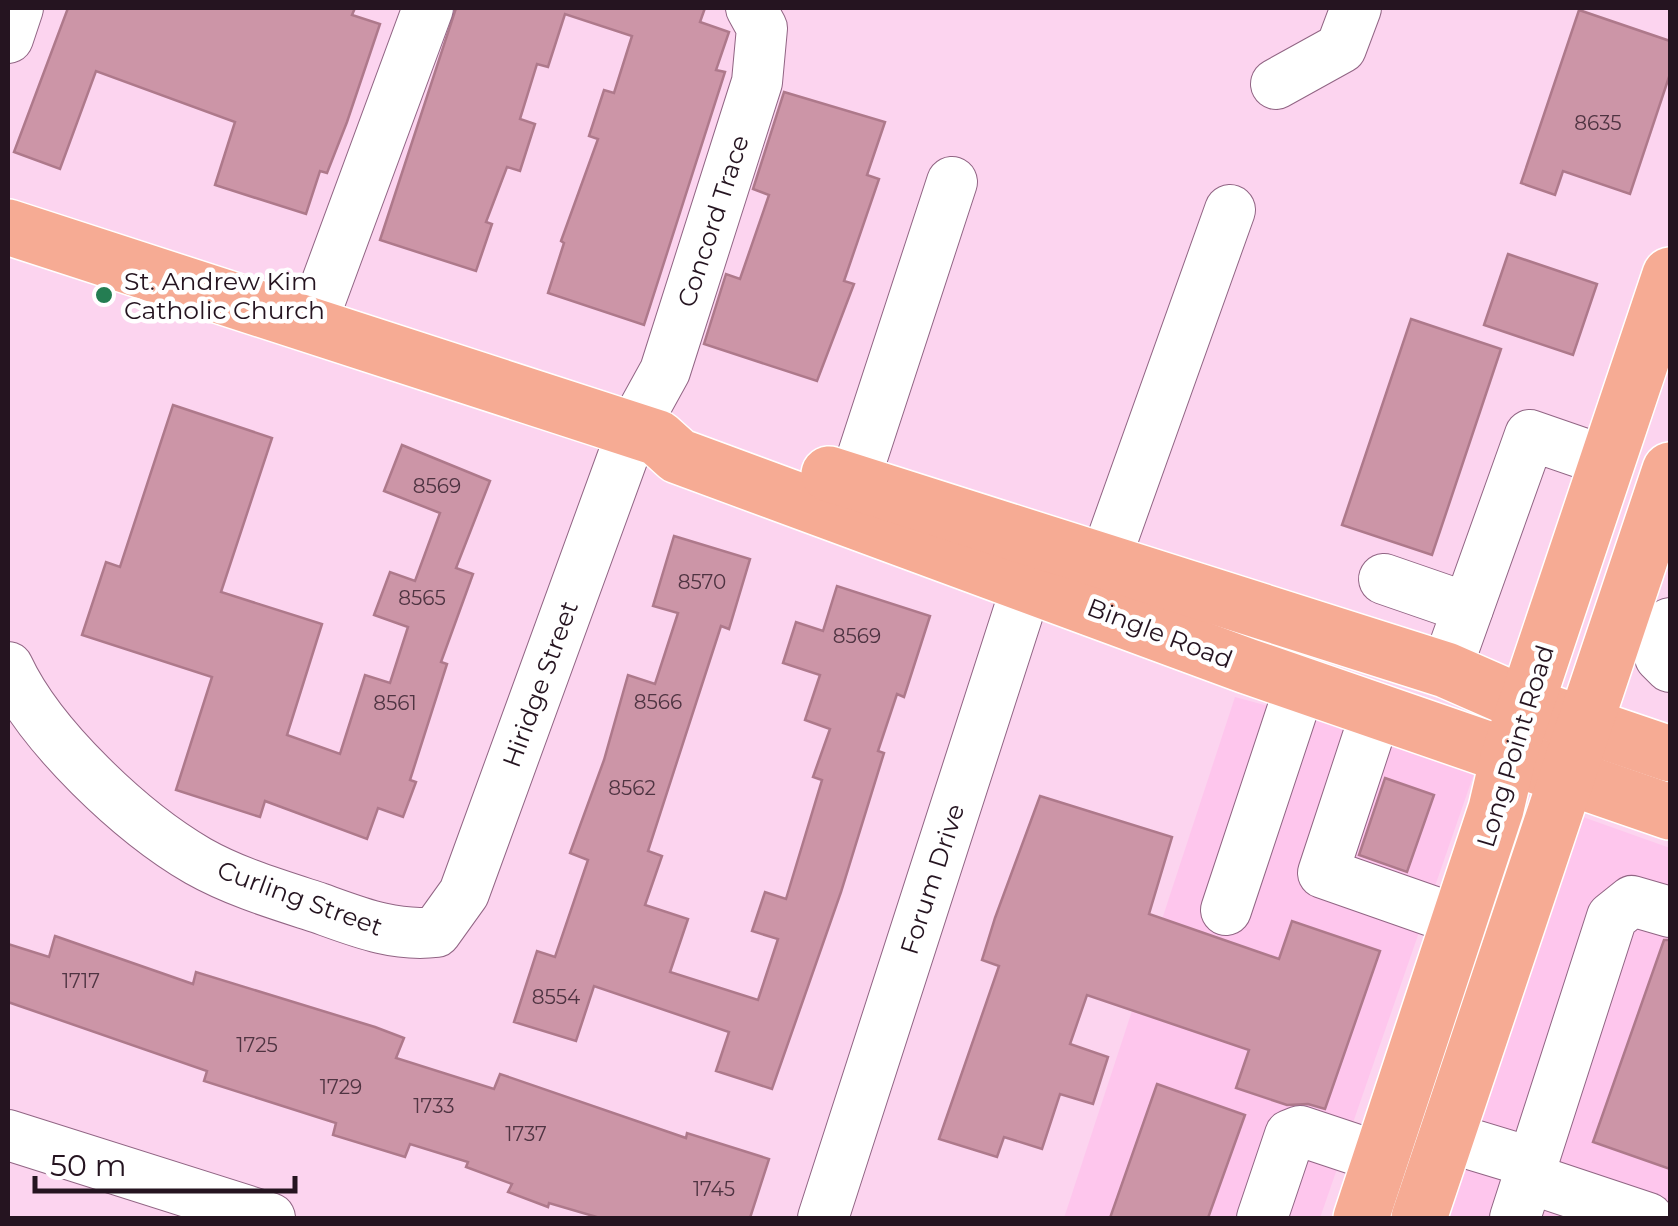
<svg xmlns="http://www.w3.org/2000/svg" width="1678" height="1226" font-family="Montserrat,sans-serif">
	<rect width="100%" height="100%" fill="#fcd4ef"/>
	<g fill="#fec6ed">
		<path d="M 1235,697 L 1478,762 L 1320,1218 L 1064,1218 Z"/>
		<path d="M 1583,817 L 1670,848 L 1670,1218 L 1446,1218 Z"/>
	</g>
	<g fill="#cc95a7" stroke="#ae798b" stroke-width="2.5">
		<path d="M 68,8 L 355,8 L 352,15 L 380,24 L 347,122 L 327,173 L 320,171 L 306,214 L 215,185 L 235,122 L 96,71 L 60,169 L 14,152 Z"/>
		<path d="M 456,8 L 705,8 L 700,22 L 729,32 L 716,70 L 725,72 L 644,325 L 548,293 L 564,243 L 561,241 L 598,139 L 589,136 L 604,90 L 614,93 L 632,36 L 565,14 L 548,67 L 537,64 L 520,119 L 535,124 L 520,171 L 507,167 L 486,222 L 492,224 L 476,271 L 380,240 Z"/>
		<path d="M 1579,10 L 1670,41 L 1670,74 L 1630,194 L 1563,171 L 1555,195 L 1521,183 Z"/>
		<path d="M 784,92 L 885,122 L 867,175 L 879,179 L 844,281 L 854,284 L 817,381 L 704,344 L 726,274 L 740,279 L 769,195 L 753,189 Z"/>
		<path d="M 1508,254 L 1597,284 L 1573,355 L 1484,325 Z"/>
		<path d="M 1411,319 L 1501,349 L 1432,555 L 1342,525 Z"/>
		<path d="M 173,405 L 272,438 L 221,592 L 322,624 L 287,735 L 340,754 L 365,675 L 390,683 L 408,627 L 374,615 L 390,572 L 415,581 L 440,513 L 384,491 L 402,445 L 490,481 L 456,568 L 473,574 L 441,662 L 447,664 L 410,780 L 416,782 L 403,817 L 378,808 L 367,839 L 265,801 L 260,817 L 176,790 L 212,677 L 82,635 L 106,562 L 120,567 Z"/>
		<path d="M 674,536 L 750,559 L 729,629 L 721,626 L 648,851 L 662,856 L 645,905 L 688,919 L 670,972 L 758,1000 L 778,939 L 752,931 L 765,892 L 786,899 L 822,780 L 813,777 L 830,729 L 805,720 L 820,675 L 783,663 L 796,622 L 823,631 L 837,586 L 930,616 L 904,697 L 897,694 L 878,751 L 884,753 L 841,892 L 772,1089 L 716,1071 L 729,1032 L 594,986 L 576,1041 L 514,1022 L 537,951 L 555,957 L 588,860 L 570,853 L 604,760 L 628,675 L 655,684 L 678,613 L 653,606 Z"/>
		<path d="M 1385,778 L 1434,795 L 1407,872 L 1359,855 Z"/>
		<path d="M 1040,796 L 1172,837 L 1149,914 L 1279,959 L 1292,921 L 1380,951 L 1325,1109 L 1308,1104 L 1287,1105 L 1236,1088 L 1249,1050 L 1087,995 L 1070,1044 L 1108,1057 L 1093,1104 L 1060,1094 L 1042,1149 L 1004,1137 L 997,1157 L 939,1139 L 999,966 L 982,960 L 995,918 Z"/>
		<path d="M 55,936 L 193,984 L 196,972 L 375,1027 L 404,1038 L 396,1058 L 494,1089 L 500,1074 L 686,1138 L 687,1133 L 769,1159 L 750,1218 L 600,1218 L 549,1203 L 548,1207 L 508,1192 L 512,1184 L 466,1167 L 468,1162 L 410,1144 L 405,1157 L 333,1135 L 336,1123 L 204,1081 L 207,1071 L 8,1002 L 8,944 L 49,957 Z"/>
		<path d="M 1664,940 L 1670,940 L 1670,1169 L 1593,1142 Z"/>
		<path d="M 1157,1084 L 1245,1115 L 1208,1218 L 1110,1218 Z"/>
	</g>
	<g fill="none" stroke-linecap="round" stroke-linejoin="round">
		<defs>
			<g id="minor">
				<path d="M 8,38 L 18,8"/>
				<path d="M 1276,84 L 1341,48 L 1356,8"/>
				<path d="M 311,325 L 428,8"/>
				<path d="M 854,482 L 952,182"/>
				<path d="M 1105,560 L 1230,210"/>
				<path d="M 1384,579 L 1468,608"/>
				<path d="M 1670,623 L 1660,657 L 1670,667"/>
				<path d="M 8,667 C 40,736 131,822 198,861 C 235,882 279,895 319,908 C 358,922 395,937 436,932 L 464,893 L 633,429 L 665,371 L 757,82 L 762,28 L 751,8"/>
				<path d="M 1446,670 L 1530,435 L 1608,462"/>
				<path d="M 1377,709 L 1323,873 L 1460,921"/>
				<path d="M 1226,910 L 1301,684"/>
				<path d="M 8,1135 L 270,1218"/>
				<path d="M 1447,1137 L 1533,1163"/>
				<path d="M 1528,1178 L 1648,1218"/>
				<path d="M 823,1218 L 1039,548"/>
				<path d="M 1262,1218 L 1290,1135 L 1300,1131 L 1381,1158"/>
				<path d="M 1515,1218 L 1612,917 L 1632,901 L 1670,912"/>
			</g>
			<g id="major">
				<path d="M 8,227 L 658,438 L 678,456 L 1247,666 L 1670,812"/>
				<path d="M 829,474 L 1446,670 L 1526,705 L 1670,754"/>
				<path d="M 1361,1218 L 1496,809 L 1508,758 L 1670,275"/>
				<path d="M 1419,1218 L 1670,470"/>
			</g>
		</defs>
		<use href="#minor" stroke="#916584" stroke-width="52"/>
		<use href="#major" stroke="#fff" stroke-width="58"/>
		<use href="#minor" stroke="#fff" stroke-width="50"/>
		<use href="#major" stroke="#f6ab94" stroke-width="55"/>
	</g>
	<circle fill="#247d52" stroke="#fff" stroke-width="4" cx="104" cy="295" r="10"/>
	<g text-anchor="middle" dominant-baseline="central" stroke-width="9" stroke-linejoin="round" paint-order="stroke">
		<g font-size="20" fill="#4f3442">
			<text x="1598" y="123">8635</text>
			<text x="437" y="486">8569</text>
			<text x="702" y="582">8570</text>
			<text x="422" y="598">8565</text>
			<text x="857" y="636">8569</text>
			<text x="658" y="702">8566</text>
			<text x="395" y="703">8561</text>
			<text x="632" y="788">8562</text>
			<text x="81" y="981">1717</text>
			<text x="556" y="997">8554</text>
			<text x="257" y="1045">1725</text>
			<text x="341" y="1087">1729</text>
			<text x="434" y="1106">1733</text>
			<text x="526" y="1134">1737</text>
			<text x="714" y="1189">1745</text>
		</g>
		<g font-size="25" fill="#251420" stroke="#fff">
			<text transform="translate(713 221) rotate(-72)">Concord Trace</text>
			<text transform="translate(1160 633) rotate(21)">Bingle Road</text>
			<text transform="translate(540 684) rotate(-70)">Hiridge Street</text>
			<text transform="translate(1515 746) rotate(-73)">Long Point Road</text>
			<text transform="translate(932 879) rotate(-72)">Forum Drive</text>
			<text transform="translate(300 898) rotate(20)">Curling Street</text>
		</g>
		<g font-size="25" fill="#251420" stroke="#fff" text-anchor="start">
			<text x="124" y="281">St. Andrew Kim<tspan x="124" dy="29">Catholic Church</tspan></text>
		</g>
	</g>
	<rect width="1678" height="1226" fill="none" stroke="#251420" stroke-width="20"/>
	<path d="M35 1176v15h260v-15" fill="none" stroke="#251420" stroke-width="5"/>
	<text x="50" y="1176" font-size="30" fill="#251420" stroke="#ffffff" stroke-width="8" paint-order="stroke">50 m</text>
</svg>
